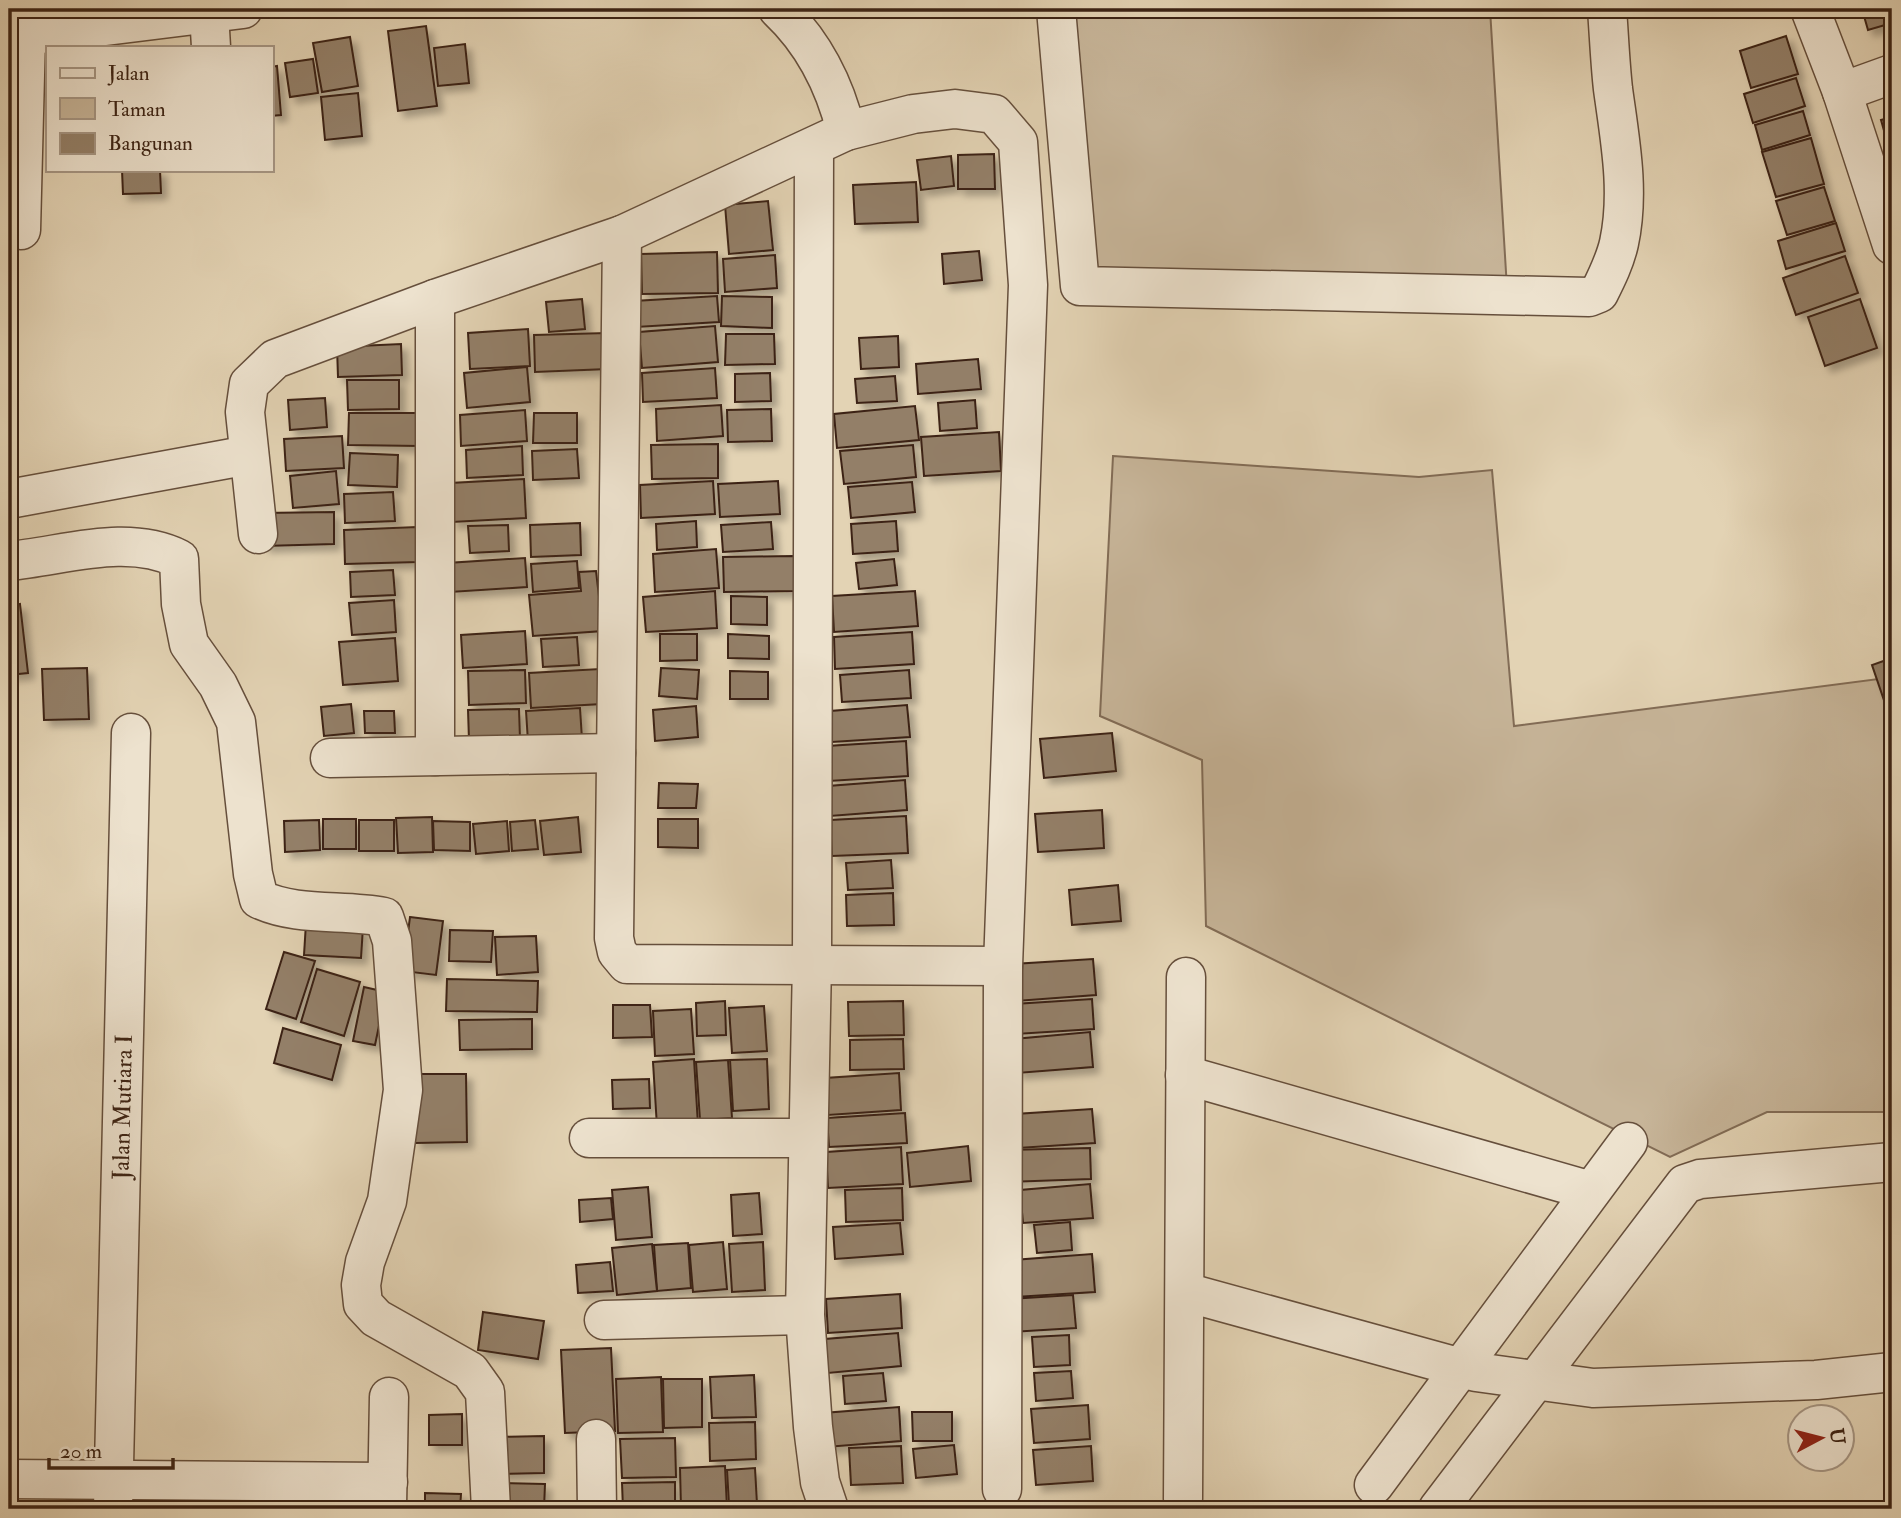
<svg xmlns="http://www.w3.org/2000/svg" width="1901" height="1518" font-family="'IM FELL Double Pica',serif">
	<defs>
		<filter id="shadow"><feDropShadow dx="6" dy="6" stdDeviation="3.5" flood-color="#0004"/></filter>
	</defs>
	<rect width="100%" height="100%" fill="#e3d3b4"/>
	<filter id="stains"><feTurbulence type="fractalNoise" baseFrequency=".00286" numOctaves="4"/><feColorMatrix values="0 0 0 0 .2 0 0 0 0 .09 0 0 0 0 .02 0 0 0 .5 -.17"/></filter>
	<radialGradient id="worn" r=".72"><stop offset=".6" stop-color="#630" stop-opacity="0"/><stop offset="1" stop-color="#630" stop-opacity=".3"/></radialGradient>
	<g fill="#c7b599" stroke="#826c56" stroke-width="2">
		<path d="M 1072,9 L 1490,9 L 1508,305 L 1094,301 Z"/>
		<path d="M 1113,456 L 1419,477 L 1492,470 L 1514,726 L 1886,678 L 1892,690 L 1892,1112 L 1767,1112 L 1670,1157 L 1206,926 L 1202,760 L 1100,716 Z"/>
	</g>
	<g fill="#937f67" stroke="#3c2314" stroke-width="2" filter="url(#shadow)">
		<path d="M 1862,9 L 1892,9 L 1892,23 L 1868,30 Z"/>
		<path d="M 426,26 L 437,106 L 398,111 L 388,31 Z"/>
		<path d="M 1786,36 L 1798,74 L 1751,88 L 1740,51 Z"/>
		<path d="M 350,37 L 358,86 L 322,92 L 313,43 Z"/>
		<path d="M 465,44 L 469,83 L 438,86 L 434,48 Z"/>
		<path d="M 313,59 L 318,93 L 290,97 L 285,63 Z"/>
		<path d="M 277,66 L 281,115 L 271,116 L 271,67 Z"/>
		<path d="M 1796,78 L 1805,106 L 1753,123 L 1744,94 Z"/>
		<path d="M 358,93 L 362,136 L 325,140 L 321,97 Z"/>
		<path d="M 1803,111 L 1810,135 L 1762,150 L 1755,125 Z"/>
		<path d="M 1892,117 L 1892,159 L 1881,120 Z"/>
		<path d="M 1811,138 L 1824,184 L 1776,197 L 1762,152 Z"/>
		<path d="M 994,154 L 995,189 L 958,189 L 958,155 Z"/>
		<path d="M 951,156 L 954,186 L 921,190 L 917,160 Z"/>
		<path d="M 122,170 L 160,170 L 161,193 L 123,194 Z"/>
		<path d="M 916,182 L 918,222 L 855,224 L 853,185 Z"/>
		<path d="M 1824,187 L 1835,221 L 1787,235 L 1776,201 Z"/>
		<path d="M 768,201 L 773,250 L 729,254 L 725,205 Z"/>
		<path d="M 1836,223 L 1845,251 L 1786,269 L 1778,241 Z"/>
		<path d="M 979,251 L 982,280 L 944,284 L 942,254 Z"/>
		<path d="M 717,252 L 718,293 L 642,294 L 641,254 Z"/>
		<path d="M 775,255 L 777,288 L 725,292 L 723,259 Z"/>
		<path d="M 1845,256 L 1858,293 L 1796,315 L 1783,278 Z"/>
		<path d="M 717,296 L 719,322 L 636,327 L 634,301 Z"/>
		<path d="M 722,296 L 772,297 L 772,328 L 721,326 Z"/>
		<path d="M 582,299 L 585,329 L 549,332 L 546,302 Z"/>
		<path d="M 1860,299 L 1877,348 L 1825,366 L 1808,317 Z"/>
		<path d="M 715,326 L 718,362 L 642,368 L 639,332 Z"/>
		<path d="M 528,329 L 530,366 L 470,369 L 468,333 Z"/>
		<path d="M 607,333 L 608,369 L 535,372 L 534,335 Z"/>
		<path d="M 726,334 L 774,334 L 775,364 L 725,365 Z"/>
		<path d="M 898,336 L 899,367 L 861,369 L 859,338 Z"/>
		<path d="M 401,344 L 402,375 L 338,377 L 337,347 Z"/>
		<path d="M 978,359 L 981,389 L 918,394 L 916,364 Z"/>
		<path d="M 527,367 L 530,402 L 467,408 L 464,373 Z"/>
		<path d="M 715,368 L 717,398 L 643,402 L 642,373 Z"/>
		<path d="M 770,373 L 771,401 L 735,402 L 735,374 Z"/>
		<path d="M 895,376 L 897,401 L 857,403 L 855,379 Z"/>
		<path d="M 347,380 L 399,380 L 399,409 L 348,410 Z"/>
		<path d="M 325,398 L 327,427 L 290,430 L 288,400 Z"/>
		<path d="M 975,400 L 977,428 L 940,431 L 938,403 Z"/>
		<path d="M 721,405 L 723,436 L 657,441 L 656,409 Z"/>
		<path d="M 915,406 L 919,440 L 837,448 L 834,414 Z"/>
		<path d="M 771,409 L 772,441 L 728,442 L 727,410 Z"/>
		<path d="M 525,410 L 527,441 L 461,446 L 460,415 Z"/>
		<path d="M 349,413 L 420,413 L 420,446 L 348,445 Z"/>
		<path d="M 534,413 L 577,413 L 577,443 L 533,443 Z"/>
		<path d="M 999,432 L 1001,471 L 924,476 L 921,437 Z"/>
		<path d="M 342,436 L 344,468 L 286,471 L 284,439 Z"/>
		<path d="M 718,444 L 718,478 L 652,479 L 651,445 Z"/>
		<path d="M 913,445 L 916,477 L 844,484 L 840,451 Z"/>
		<path d="M 522,446 L 523,475 L 467,478 L 466,450 Z"/>
		<path d="M 577,449 L 579,478 L 533,480 L 532,451 Z"/>
		<path d="M 350,453 L 398,455 L 397,487 L 348,485 Z"/>
		<path d="M 336,471 L 339,504 L 293,508 L 290,476 Z"/>
		<path d="M 524,479 L 526,518 L 452,522 L 450,483 Z"/>
		<path d="M 713,481 L 715,514 L 641,518 L 640,485 Z"/>
		<path d="M 778,481 L 780,514 L 720,517 L 718,484 Z"/>
		<path d="M 912,482 L 915,512 L 851,518 L 848,487 Z"/>
		<path d="M 393,492 L 395,521 L 345,523 L 344,494 Z"/>
		<path d="M 334,512 L 334,544 L 264,546 L 262,513 Z"/>
		<path d="M 696,521 L 697,547 L 657,550 L 656,524 Z"/>
		<path d="M 896,521 L 898,551 L 853,554 L 851,524 Z"/>
		<path d="M 771,522 L 773,549 L 723,552 L 721,525 Z"/>
		<path d="M 580,523 L 581,555 L 531,557 L 530,525 Z"/>
		<path d="M 508,525 L 509,551 L 470,553 L 468,526 Z"/>
		<path d="M 417,527 L 418,562 L 345,564 L 344,530 Z"/>
		<path d="M 716,549 L 719,588 L 655,592 L 653,554 Z"/>
		<path d="M 794,556 L 794,591 L 724,592 L 723,557 Z"/>
		<path d="M 525,558 L 527,587 L 450,592 L 447,563 Z"/>
		<path d="M 894,559 L 897,585 L 859,589 L 856,563 Z"/>
		<path d="M 577,561 L 579,588 L 533,592 L 531,564 Z"/>
		<path d="M 393,570 L 395,595 L 351,597 L 350,572 Z"/>
		<path d="M 596,571 L 603,631 L 533,636 L 529,595 L 581,591 L 579,572 Z"/>
		<path d="M 715,591 L 717,628 L 646,632 L 643,597 Z"/>
		<path d="M 915,591 L 918,626 L 834,632 L 832,596 Z"/>
		<path d="M 731,596 L 767,597 L 767,625 L 731,624 Z"/>
		<path d="M 394,600 L 396,632 L 352,635 L 349,603 Z"/>
		<path d="M 20,604 L 28,673 L 9,675 L 9,606 Z"/>
		<path d="M 525,631 L 527,664 L 463,668 L 461,635 Z"/>
		<path d="M 912,632 L 914,664 L 835,669 L 834,637 Z"/>
		<path d="M 660,634 L 697,634 L 697,660 L 660,661 Z"/>
		<path d="M 728,634 L 769,636 L 769,659 L 728,658 Z"/>
		<path d="M 577,637 L 579,665 L 543,667 L 541,639 Z"/>
		<path d="M 395,638 L 398,681 L 343,685 L 339,642 Z"/>
		<path d="M 1892,658 L 1892,710 L 1888,712 L 1872,665 Z"/>
		<path d="M 87,668 L 89,719 L 44,720 L 42,669 Z"/>
		<path d="M 661,668 L 699,670 L 697,699 L 659,696 Z"/>
		<path d="M 600,669 L 602,704 L 531,708 L 529,673 Z"/>
		<path d="M 525,670 L 526,703 L 469,705 L 468,671 Z"/>
		<path d="M 909,670 L 911,698 L 842,702 L 840,675 Z"/>
		<path d="M 730,671 L 768,672 L 768,699 L 730,699 Z"/>
		<path d="M 351,704 L 354,733 L 324,736 L 321,707 Z"/>
		<path d="M 907,705 L 910,737 L 832,742 L 830,711 Z"/>
		<path d="M 696,706 L 698,737 L 655,741 L 653,710 Z"/>
		<path d="M 580,708 L 582,739 L 528,742 L 526,711 Z"/>
		<path d="M 519,709 L 520,739 L 469,740 L 468,710 Z"/>
		<path d="M 364,711 L 394,711 L 395,733 L 365,733 Z"/>
		<path d="M 1112,733 L 1116,771 L 1044,778 L 1040,739 Z"/>
		<path d="M 906,741 L 908,776 L 829,781 L 827,746 Z"/>
		<path d="M 905,780 L 907,810 L 830,816 L 828,786 Z"/>
		<path d="M 659,783 L 698,784 L 696,808 L 658,808 Z"/>
		<path d="M 1102,810 L 1104,848 L 1038,852 L 1035,814 Z"/>
		<path d="M 906,816 L 908,853 L 832,856 L 830,820 Z"/>
		<path d="M 432,817 L 433,852 L 398,853 L 396,818 Z"/>
		<path d="M 578,817 L 581,852 L 544,855 L 540,821 Z"/>
		<rect x="323" y="819" width="33" height="30"/>
		<path d="M 658,819 L 698,819 L 698,848 L 658,847 Z"/>
		<path d="M 319,820 L 320,850 L 285,852 L 284,821 Z"/>
		<rect x="359" y="820" width="35" height="31"/>
		<path d="M 535,820 L 538,849 L 512,851 L 510,822 Z"/>
		<path d="M 433,821 L 470,822 L 470,851 L 434,850 Z"/>
		<path d="M 507,821 L 509,851 L 476,854 L 473,824 Z"/>
		<path d="M 891,860 L 893,888 L 848,890 L 846,863 Z"/>
		<path d="M 1118,885 L 1121,921 L 1072,925 L 1069,890 Z"/>
		<path d="M 893,893 L 894,925 L 847,926 L 846,895 Z"/>
		<path d="M 410,917 L 443,921 L 436,975 L 403,971 Z"/>
		<path d="M 306,923 L 363,927 L 361,958 L 304,955 Z"/>
		<path d="M 450,930 L 493,931 L 491,962 L 449,961 Z"/>
		<path d="M 536,936 L 538,972 L 497,975 L 495,937 Z"/>
		<path d="M 284,952 L 315,961 L 296,1019 L 266,1009 Z"/>
		<path d="M 1093,959 L 1096,995 L 1016,1001 L 1013,964 Z"/>
		<path d="M 317,969 L 360,982 L 344,1036 L 301,1022 Z"/>
		<path d="M 447,979 L 538,981 L 537,1012 L 446,1011 Z"/>
		<path d="M 364,987 L 386,992 L 375,1045 L 353,1041 Z"/>
		<path d="M 1092,999 L 1094,1029 L 1016,1034 L 1014,1004 Z"/>
		<path d="M 725,1001 L 726,1035 L 697,1036 L 696,1003 Z"/>
		<path d="M 903,1001 L 904,1035 L 849,1036 L 848,1002 Z"/>
		<path d="M 613,1005 L 650,1005 L 652,1037 L 613,1038 Z"/>
		<path d="M 764,1006 L 767,1051 L 732,1053 L 729,1008 Z"/>
		<path d="M 691,1009 L 694,1054 L 655,1056 L 653,1011 Z"/>
		<path d="M 532,1019 L 532,1049 L 460,1050 L 459,1020 Z"/>
		<path d="M 283,1028 L 341,1045 L 332,1080 L 274,1063 Z"/>
		<path d="M 1090,1032 L 1093,1067 L 1017,1073 L 1014,1039 Z"/>
		<path d="M 903,1039 L 904,1069 L 850,1070 L 850,1040 Z"/>
		<path d="M 694,1059 L 698,1125 L 657,1127 L 653,1062 Z"/>
		<path d="M 767,1059 L 769,1109 L 733,1111 L 730,1060 Z"/>
		<path d="M 728,1060 L 732,1118 L 700,1120 L 696,1062 Z"/>
		<path d="M 899,1073 L 901,1110 L 828,1115 L 825,1078 Z"/>
		<path d="M 415,1074 L 466,1074 L 467,1142 L 415,1143 Z"/>
		<path d="M 649,1079 L 650,1108 L 613,1109 L 612,1080 Z"/>
		<path d="M 1092,1109 L 1095,1143 L 1018,1148 L 1015,1114 Z"/>
		<path d="M 905,1113 L 907,1143 L 829,1147 L 827,1118 Z"/>
		<path d="M 968,1146 L 971,1181 L 910,1187 L 907,1153 Z"/>
		<path d="M 901,1147 L 903,1184 L 828,1188 L 826,1152 Z"/>
		<path d="M 1090,1148 L 1091,1179 L 1007,1182 L 1006,1150 Z"/>
		<path d="M 1090,1184 L 1093,1218 L 1023,1223 L 1020,1190 Z"/>
		<path d="M 648,1187 L 652,1237 L 616,1240 L 612,1190 Z"/>
		<path d="M 902,1188 L 903,1220 L 846,1222 L 845,1190 Z"/>
		<path d="M 759,1193 L 762,1234 L 733,1236 L 731,1195 Z"/>
		<path d="M 611,1198 L 613,1219 L 580,1222 L 579,1200 Z"/>
		<path d="M 1070,1222 L 1072,1250 L 1037,1253 L 1034,1225 Z"/>
		<path d="M 900,1223 L 903,1254 L 835,1259 L 833,1227 Z"/>
		<path d="M 723,1242 L 727,1289 L 693,1292 L 689,1245 Z"/>
		<path d="M 763,1242 L 765,1290 L 732,1292 L 729,1244 Z"/>
		<path d="M 688,1243 L 691,1288 L 657,1291 L 654,1245 Z"/>
		<path d="M 652,1244 L 657,1291 L 617,1295 L 612,1248 Z"/>
		<path d="M 1092,1254 L 1095,1292 L 1015,1297 L 1013,1260 Z"/>
		<path d="M 610,1262 L 613,1291 L 578,1293 L 576,1265 Z"/>
		<path d="M 900,1294 L 902,1328 L 828,1333 L 826,1299 Z"/>
		<path d="M 1073,1295 L 1076,1328 L 1011,1332 L 1009,1299 Z"/>
		<path d="M 483,1312 L 544,1321 L 538,1359 L 478,1350 Z"/>
		<path d="M 898,1333 L 901,1366 L 828,1373 L 825,1339 Z"/>
		<path d="M 1069,1335 L 1070,1365 L 1034,1367 L 1032,1337 Z"/>
		<path d="M 611,1348 L 615,1431 L 565,1433 L 561,1350 Z"/>
		<path d="M 1071,1371 L 1073,1398 L 1036,1401 L 1034,1373 Z"/>
		<path d="M 883,1373 L 886,1401 L 845,1404 L 843,1376 Z"/>
		<path d="M 754,1375 L 756,1417 L 712,1418 L 710,1377 Z"/>
		<path d="M 661,1377 L 663,1432 L 618,1433 L 616,1379 Z"/>
		<path d="M 663,1379 L 702,1379 L 702,1427 L 664,1428 Z"/>
		<path d="M 1088,1405 L 1090,1439 L 1034,1443 L 1031,1409 Z"/>
		<path d="M 899,1407 L 901,1441 L 826,1447 L 823,1413 Z"/>
		<path d="M 912,1412 L 952,1412 L 952,1441 L 913,1441 Z"/>
		<path d="M 462,1414 L 462,1445 L 429,1445 L 429,1415 Z"/>
		<path d="M 755,1422 L 756,1459 L 710,1461 L 709,1423 Z"/>
		<path d="M 544,1436 L 544,1473 L 499,1474 L 498,1437 Z"/>
		<path d="M 675,1438 L 676,1477 L 622,1478 L 620,1439 Z"/>
		<path d="M 954,1445 L 957,1474 L 916,1478 L 913,1449 Z"/>
		<path d="M 901,1446 L 903,1483 L 851,1485 L 849,1448 Z"/>
		<path d="M 1091,1446 L 1093,1481 L 1036,1485 L 1033,1450 Z"/>
		<path d="M 725,1466 L 727,1508 L 681,1509 L 680,1468 Z"/>
		<path d="M 755,1468 L 757,1504 L 729,1505 L 727,1470 Z"/>
		<path d="M 675,1482 L 675,1509 L 623,1509 L 622,1483 Z"/>
		<path d="M 501,1483 L 545,1484 L 544,1509 L 500,1509 Z"/>
		<path d="M 425,1493 L 461,1494 L 460,1509 L 425,1509 Z"/>
	</g>
	<g fill="none" stroke-linecap="round" stroke-linejoin="round">
		<defs>
			<g id="street">
				<path d="M 778,9 C 813,42 835,86 846,131"/>
				<path d="M 1056,9 L 1080,286 L 1589,297 L 1599,293 C 1607,277 1615,261 1619,243 C 1630,192 1620,140 1613,89 C 1610,62 1609,35 1607,9"/>
				<path d="M 1810,9 L 1842,92 L 1892,245"/>
				<path d="M 209,13 L 211,47"/>
				<path d="M 9,38 L 243,9"/>
				<path d="M 1842,92 L 1892,74"/>
				<path d="M 814,148 L 812,962 L 805,1315 L 813,1427 L 820,1482 L 829,1509"/>
				<path d="M 21,230 L 26,36"/>
				<path d="M 622,235 L 614,938 L 617,952 L 627,964 L 1003,966"/>
				<path d="M 435,299 L 435,756"/>
				<path d="M 9,499 L 249,455"/>
				<path d="M 258,534 L 245,412 L 249,384 L 275,359 L 435,299 L 622,235 L 846,131 L 913,114 L 955,109 L 994,114 L 1018,142 L 1028,285 L 1003,966 L 1002,1489"/>
				<path d="M 9,561 C 64,556 127,533 179,559 L 181,604 L 189,644 L 218,685 L 236,722 L 253,874 L 259,899 C 297,917 343,909 384,917 L 392,941 L 403,1090 L 387,1201 L 365,1262 L 361,1285 L 363,1304 L 376,1318 L 470,1371 L 485,1392 L 491,1509"/>
				<path d="M 330,758 L 616,753"/>
				<path d="M 1185,1075 L 1591,1191"/>
				<path d="M 589,1138 L 808,1138"/>
				<path d="M 1185,1292 L 1476,1372 L 1593,1388 L 1816,1380 L 1892,1372"/>
				<path d="M 604,1320 L 805,1315"/>
				<path d="M 596,1439 L 597,1509"/>
				<path d="M 9,1479 L 388,1482"/>
				<path d="M 1374,1485 L 1628,1142"/>
				<path d="M 1183,1499 L 1186,977"/>
				<path d="M 387,1507 L 389,1397"/>
				<path id="s1" d="M 113,1509 L 131,733"/>
				<path d="M 1438,1509 L 1685,1184 L 1700,1179 L 1892,1162"/>
			</g>
		</defs>
		<use href="#street" stroke="#664f3c" stroke-width="41"/>
		<use href="#street" stroke="#ede2ce" stroke-width="38"/>
	</g>
	<g text-anchor="middle" dominant-baseline="central" stroke-width="5" stroke-linejoin="round" paint-order="stroke">
		<g font-size="24" fill="#3c2314" stroke="#ede2ce">
			<text stroke="none"><textPath href="#s1" startOffset="402">Jalan Mutiara I</textPath></text>
		</g>
	</g>
	<rect width="1901" height="1518" fill="none" stroke="#e3d3b4" stroke-width="35"/>
	<rect x="10" y="10" width="1880" height="1497" fill="none" stroke="#3c2314" stroke-width="3.5"/>
	<rect x="18" y="18" width="1866" height="1483" fill="none" stroke="#3c2314" stroke-width="2"/>
	<rect x="46" y="46" width="228" height="126" fill="#ede2ce" stroke="#a69684" stroke-width="2"/>
	<rect x="60" y="68" width="35" height="10" fill="#ede2ce" stroke="#a69684" stroke-width="2"/>
	<text x="108" y="80" font-size="21" fill="#3c2314">Jalan</text>
	<rect x="60" y="98" width="35" height="21" fill="#c7b599" stroke="#a69684" stroke-width="2"/>
	<text x="108" y="116" font-size="21" fill="#3c2314">Taman</text>
	<rect x="60" y="133" width="35" height="21" fill="#937f67" stroke="#a69684" stroke-width="2"/>
	<text x="108" y="150" font-size="21" fill="#3c2314">Bangunan</text>
	<g transform="translate(1821 1438) rotate(83)"><circle r="33" fill="#ede2ce" stroke="#a69684" stroke-width="2"/>
	<path d="M0-5L12 26L0 18L-12 26Z" fill="#8f2418"/>
	<text y="-10" font-size="19" font-weight="bold" text-anchor="middle" fill="#3c2314">U</text>
	</g>
	<path d="M49 1458v10h124v-10" fill="none" stroke="#3c2314" stroke-width="3.5"/>
	<text x="60" y="1458" font-size="21" fill="#3c2314" stroke="#ede2ce" stroke-width="5" paint-order="stroke">20 m</text>
	<rect width="100%" height="100%" filter="url(#stains)"/>
	<rect width="100%" height="100%" fill="url(#worn)"/>
</svg>
